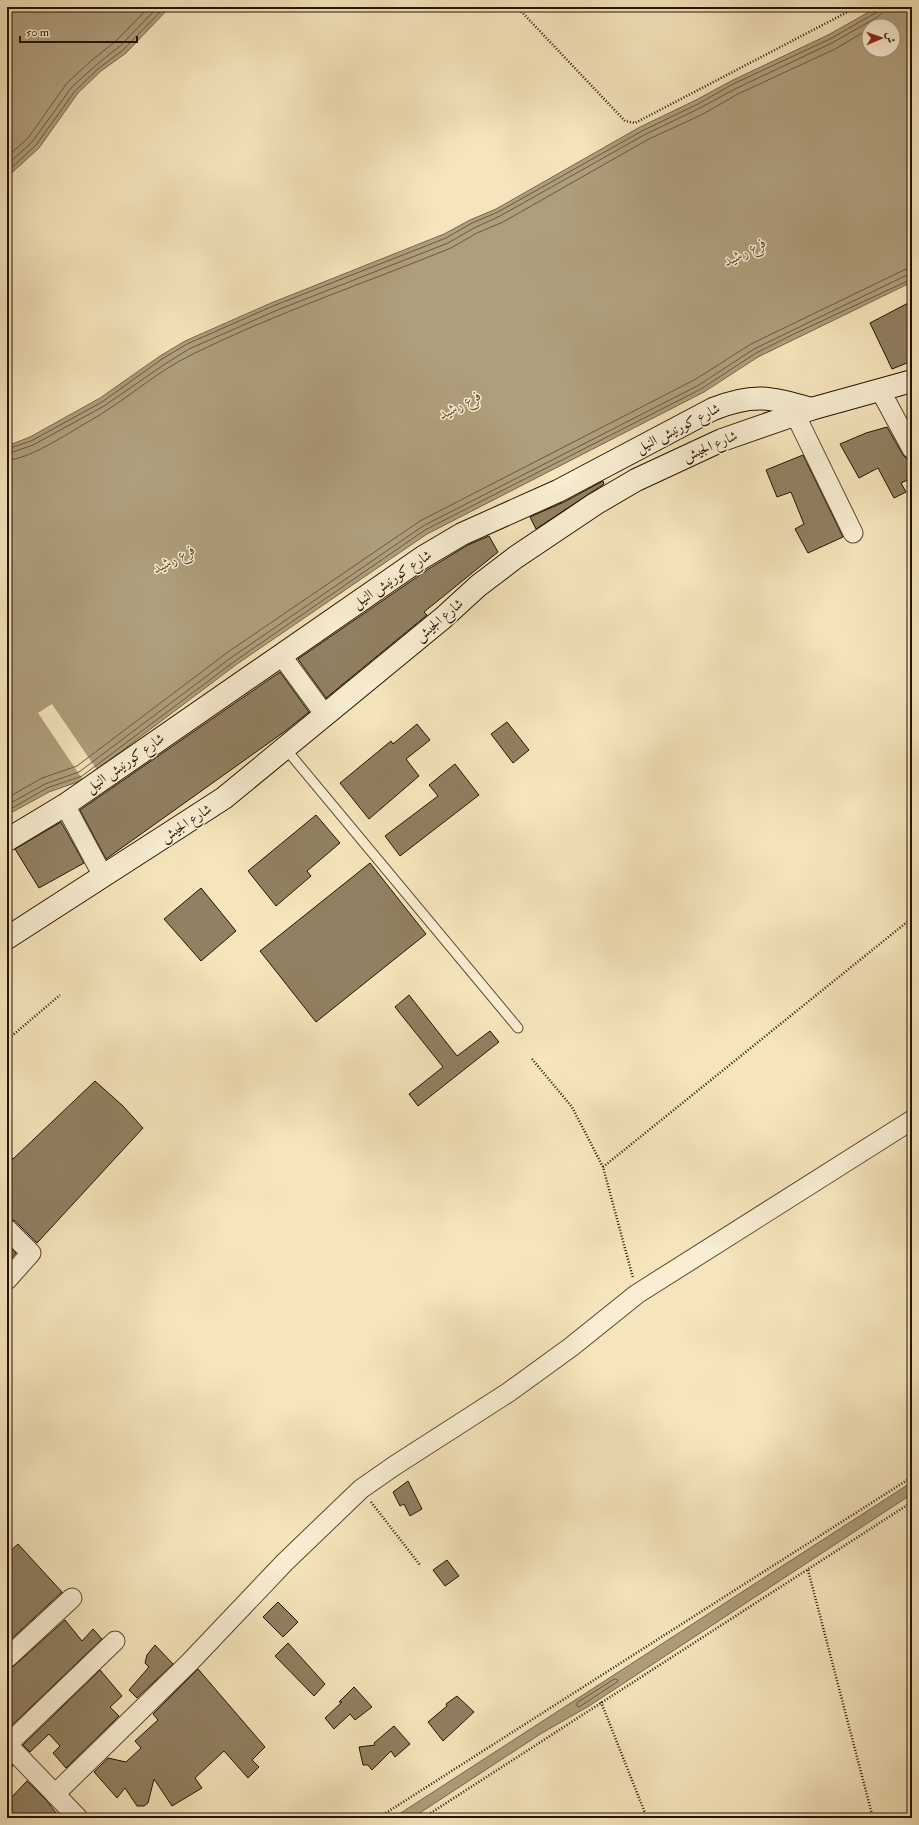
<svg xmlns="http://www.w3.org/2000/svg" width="919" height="1825" font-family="'IM FELL Double Pica',Amiri,serif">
	<rect width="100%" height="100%" fill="#f6e5bc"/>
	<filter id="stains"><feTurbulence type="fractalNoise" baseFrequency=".005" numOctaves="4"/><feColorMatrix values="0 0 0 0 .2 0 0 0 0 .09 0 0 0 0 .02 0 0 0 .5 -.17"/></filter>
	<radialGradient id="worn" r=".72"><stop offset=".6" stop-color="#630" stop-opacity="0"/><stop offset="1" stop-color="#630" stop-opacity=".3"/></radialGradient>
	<g fill="#af9e7c" stroke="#77664a" fill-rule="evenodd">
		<path d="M 7,7 L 170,7 L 126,53 L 101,71 L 78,93 L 39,148 L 7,177 Z"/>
		<path d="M 878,7 L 912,7 L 912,282 L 758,357 L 704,392 L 427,534 L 237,664 L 83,780 L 49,792 L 7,815 L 7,446 L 30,437 L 100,398 L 160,356 L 185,341 L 271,303 L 444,234 L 470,220 L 496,209 L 640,127 L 696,100 L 731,81 L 828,35 ZM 869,26 L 893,26 L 893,50 L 869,50 Z"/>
		<path d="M 912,1482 L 912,1494 L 589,1706 L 542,1733 L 412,1818 L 393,1818 Z"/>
	</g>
	<path fill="#f6e5bc" d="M 52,704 L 97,770 L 83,780 L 38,713 Z"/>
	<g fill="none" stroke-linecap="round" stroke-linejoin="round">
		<g stroke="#6a583e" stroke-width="1">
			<path d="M 7,157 L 28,138 L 67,83 L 92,60 L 116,41 L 149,7"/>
			<path d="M 7,165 L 32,142 L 72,87 L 96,65 L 120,46 L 158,7"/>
			<path d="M 7,172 L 36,145 L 75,91 L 99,68 L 123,50 L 165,7"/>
			<path d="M 7,449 L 31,441 L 102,402 L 162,359 L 187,344 L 273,306 L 446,238 L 472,223 L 498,212 L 642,131 L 698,104 L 733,84 L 830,39 L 877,12 L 879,7"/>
			<path d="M 7,454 L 33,445 L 104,406 L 165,364 L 189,349 L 275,311 L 448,243 L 474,228 L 500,216 L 644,135 L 700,108 L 735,89 L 832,43 L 879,16 L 883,12 L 884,7"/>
			<path d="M 7,460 C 28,460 67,434 86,423 C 123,403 155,372 193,354 C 276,313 365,283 451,248 L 477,233 L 503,222 L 647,140 L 703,114 L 738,94 L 835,49 L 869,29"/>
			<path d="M 7,798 L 42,778 L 77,766 L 228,652 L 420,521 L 696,379 L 751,344 L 904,270 L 912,268"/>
			<path d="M 7,805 L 45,784 L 79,772 L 232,657 L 423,526 L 699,385 L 754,349 L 907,275 L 912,274"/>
			<path d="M 7,811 L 47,788 L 82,776 L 235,661 L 425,530 L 701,389 L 756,353 L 796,333 L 912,279"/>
			<path d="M 615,1679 L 618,1680 L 617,1682 L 579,1707 L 577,1706 L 577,1703 Z"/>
		</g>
	</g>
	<g fill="#918062" stroke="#241300">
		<path d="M 912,301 L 912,361 L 892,369 L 870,323 Z"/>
		<path d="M 887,427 L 903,455 L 907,459 L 912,460 L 912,478 L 901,483 L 906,492 L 894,498 L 878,468 L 859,478 L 840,444 L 866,433 Z"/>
		<path d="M 803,455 L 843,537 L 808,553 L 795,529 L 804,524 L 791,492 L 777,497 L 766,470 Z"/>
		<path d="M 603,481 L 604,484 L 536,529 L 530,517 L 564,502 Z"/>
		<path d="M 489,536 L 498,552 L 424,612 L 427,615 L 326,698 L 298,659 L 430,568 L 468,545 Z"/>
		<path d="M 280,672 L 309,712 L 284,732 L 106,859 L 80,810 Z"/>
		<path d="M 507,722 L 529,750 L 513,763 L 491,734 Z"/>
		<path d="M 417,724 L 430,740 L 406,759 L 419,776 L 369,819 L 340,783 L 391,741 L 393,744 Z"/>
		<path d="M 455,764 L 479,795 L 400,856 L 385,836 L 438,796 L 429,785 Z"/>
		<path d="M 316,815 L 340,843 L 307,871 L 311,876 L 276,906 L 248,871 Z"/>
		<path d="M 61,822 L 84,863 L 39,888 L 15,849 Z"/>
		<path d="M 370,863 L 426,934 L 316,1022 L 260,951 Z"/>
		<path d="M 201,888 L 236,931 L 201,961 L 164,919 Z"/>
		<path d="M 409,995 L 457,1056 L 490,1031 L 499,1042 L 418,1106 L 409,1094 L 443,1067 L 395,1007 Z"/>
		<path d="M 95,1081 L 123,1106 L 143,1128 L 37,1243 L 15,1221 L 7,1218 L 7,1153 L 13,1159 Z"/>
		<path d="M 7,1245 L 16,1253 L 7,1263 Z"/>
		<path d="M 408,1481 L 422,1509 L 410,1516 L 404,1504 L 400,1506 L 393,1492 Z"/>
		<path d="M 18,1544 L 62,1592 L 7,1643 L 7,1554 Z"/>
		<path d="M 447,1560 L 459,1576 L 445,1586 L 433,1570 Z"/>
		<path d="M 278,1602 L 298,1622 L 283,1637 L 263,1617 Z"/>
		<path d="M 65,1620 L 82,1641 L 93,1629 L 102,1639 L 7,1730 L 7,1669 L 14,1666 Z"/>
		<path d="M 288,1643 L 325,1684 L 314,1696 L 275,1656 Z"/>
		<path d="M 155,1645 L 173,1664 L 137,1698 L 129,1690 L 149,1667 L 145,1663 L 147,1655 Z"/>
		<path d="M 198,1669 L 265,1747 L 252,1760 L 259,1767 L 248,1778 L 224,1751 L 195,1778 L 202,1788 L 172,1806 L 154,1779 L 148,1803 L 144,1806 L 137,1806 L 125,1788 L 117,1798 L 94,1772 L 108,1758 L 126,1762 L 141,1748 L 135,1741 L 158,1720 L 153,1714 Z"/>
		<path d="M 100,1670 L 122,1696 L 110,1707 L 119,1716 L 66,1768 L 53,1753 L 60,1746 L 49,1734 L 30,1752 L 23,1745 Z"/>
		<path d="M 354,1687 L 372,1707 L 355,1720 L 350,1714 L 334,1729 L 325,1718 L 342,1702 L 339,1702 Z"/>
		<path d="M 457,1696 L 474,1712 L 443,1741 L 428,1722 L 447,1706 L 446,1704 Z"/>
		<path d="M 394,1726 L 410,1744 L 395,1757 L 391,1751 L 372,1770 L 368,1765 L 363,1765 L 359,1747 L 375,1745 L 374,1743 Z"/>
		<path d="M 7,1760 L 13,1766 L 7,1772 Z"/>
		<path d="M 27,1781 L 46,1800 L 60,1818 L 7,1818 L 7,1802 Z"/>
	</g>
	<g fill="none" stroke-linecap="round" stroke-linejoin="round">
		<defs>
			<path id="lane" d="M 285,748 L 518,1028"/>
			<g id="street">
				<path d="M 880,390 L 912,449"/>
				<path d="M 795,414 L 853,533"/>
				<path d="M 281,655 L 325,715"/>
				<path d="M 65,805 L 103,876"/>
				<path d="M 7,1229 L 31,1253 L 7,1280"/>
				<path d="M 7,1658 L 72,1598"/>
				<path d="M 7,1744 L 78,1818"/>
				<path d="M 8,1744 L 115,1641"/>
				<path d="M 55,1794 L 189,1663 L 285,1562 L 361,1489 L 394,1466 L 509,1392 L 571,1347 L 637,1294 L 912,1120"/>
			</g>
			<g id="secondary">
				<path d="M 7,840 L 65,805 L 423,557 L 462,534 L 558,491 L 713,409 C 753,393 771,397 811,409"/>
				<path d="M 7,938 L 224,798 L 443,618 L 478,586 L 516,557 L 595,504 L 636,480 L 722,440 L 811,409 L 912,381"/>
			</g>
		</defs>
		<use href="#lane" stroke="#58482f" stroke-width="11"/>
		<use href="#street" stroke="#58482f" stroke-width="21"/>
		<use href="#secondary" stroke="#241300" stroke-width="24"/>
		<g stroke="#241300" stroke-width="2.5" stroke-dasharray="1 2" stroke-linecap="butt">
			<path d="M 517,7 L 625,121 L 635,123 L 857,7"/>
			<path d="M 7,1040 L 60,995"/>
			<path d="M 532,1059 L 572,1107 L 603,1167 L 633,1278"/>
			<path d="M 603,1167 L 912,918"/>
			<path d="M 371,1502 L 420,1565"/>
			<path d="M 808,1570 L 873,1818"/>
			<path d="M 601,1702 L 647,1818"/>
			<path d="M 378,1818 L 912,1477"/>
			<path d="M 423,1818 L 912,1502"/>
		</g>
		<use href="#lane" stroke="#f9eed3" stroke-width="9"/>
		<use href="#street" stroke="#f9eed3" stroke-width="19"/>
		<use href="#secondary" stroke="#f9eed3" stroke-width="22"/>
	</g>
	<g text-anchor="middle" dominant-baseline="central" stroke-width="3" stroke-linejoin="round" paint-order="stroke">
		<g font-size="14" fill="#241300" stroke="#f9eed3">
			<text transform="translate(678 428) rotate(-27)">شارع كورنيش النيل</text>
			<text transform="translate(710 446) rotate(-23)">شارع الجيش</text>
			<text transform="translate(392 579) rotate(-34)">شارع كورنيش النيل</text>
			<text transform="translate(439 620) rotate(-40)">شارع الجيش</text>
			<text transform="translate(125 763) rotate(-35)">شارع كورنيش النيل</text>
			<text transform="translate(186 823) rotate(-33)">شارع الجيش</text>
		</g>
		<g font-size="15" font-style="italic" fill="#635238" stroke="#f9eed3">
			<text transform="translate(745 252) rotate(-28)">فرع رشيد</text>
			<text transform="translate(460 405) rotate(-28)">فرع رشيد</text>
			<text transform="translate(174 559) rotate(-28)">فرع رشيد</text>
		</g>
	</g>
	<rect width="919" height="1825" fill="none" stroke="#f6e5bc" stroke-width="24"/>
	<rect x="8" y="8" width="903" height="1809" fill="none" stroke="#241300" stroke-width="2"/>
	<rect x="12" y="12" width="895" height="1801" fill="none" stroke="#241300"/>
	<g transform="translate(881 38) rotate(88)"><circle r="19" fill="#f9eed3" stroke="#a4967f"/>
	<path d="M0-3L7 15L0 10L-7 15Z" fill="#8f2418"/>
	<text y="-6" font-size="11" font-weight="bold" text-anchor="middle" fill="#241300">ش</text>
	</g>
	<path d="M20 36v6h117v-6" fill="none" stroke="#241300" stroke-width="2"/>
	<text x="26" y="36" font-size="12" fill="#241300" stroke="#f9eed3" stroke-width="3" paint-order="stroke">50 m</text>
	<rect width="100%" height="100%" filter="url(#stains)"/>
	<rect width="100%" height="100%" fill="url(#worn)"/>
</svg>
